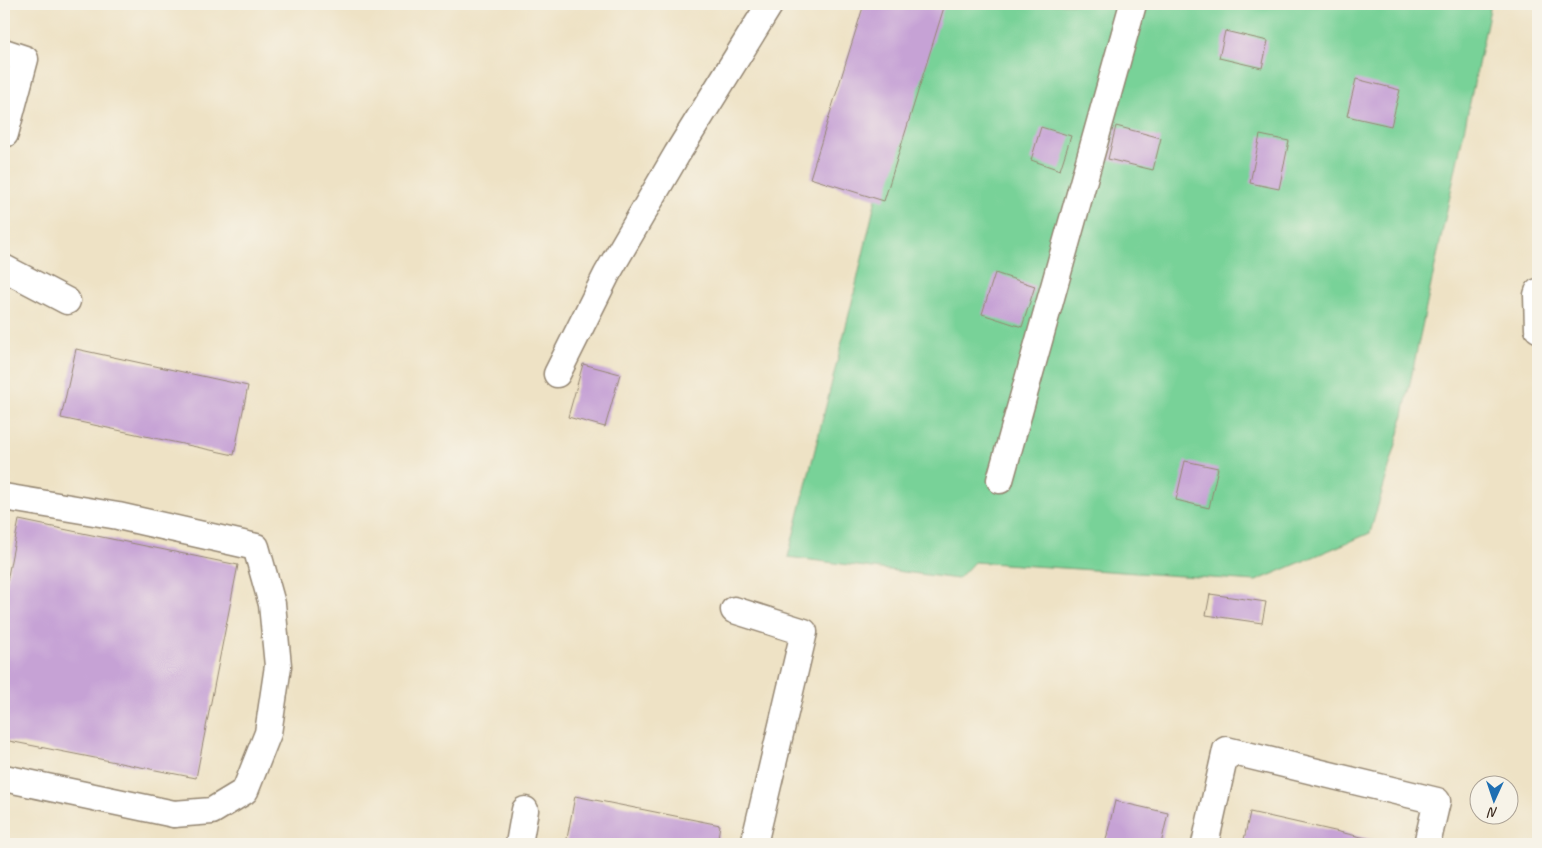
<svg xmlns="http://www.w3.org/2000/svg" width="1542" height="848" font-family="Caveat,sans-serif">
	<rect width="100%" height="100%" fill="#f7f3e8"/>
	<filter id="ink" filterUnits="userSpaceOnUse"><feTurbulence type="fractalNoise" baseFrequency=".02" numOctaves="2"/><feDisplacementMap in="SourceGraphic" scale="10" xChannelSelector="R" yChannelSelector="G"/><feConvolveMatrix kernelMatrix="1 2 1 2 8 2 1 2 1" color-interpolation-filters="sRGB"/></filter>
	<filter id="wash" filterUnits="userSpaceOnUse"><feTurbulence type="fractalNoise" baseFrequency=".0096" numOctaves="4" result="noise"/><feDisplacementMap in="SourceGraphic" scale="20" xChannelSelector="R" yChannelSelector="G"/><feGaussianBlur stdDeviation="1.12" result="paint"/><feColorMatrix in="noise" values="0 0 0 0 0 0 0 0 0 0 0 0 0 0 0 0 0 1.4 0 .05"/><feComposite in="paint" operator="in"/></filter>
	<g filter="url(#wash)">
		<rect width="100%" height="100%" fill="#eee2c5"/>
		<path fill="#78d298" stroke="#5a7e5b" d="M 921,4 L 1491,4 L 1399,434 L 1370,533 L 1256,581 L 974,562 L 958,579 L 788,557 L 852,302 Z"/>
		<g id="blocks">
			<g fill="#c6a2d5">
				<path d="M 864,4 L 945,4 L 884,201 L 810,178 Z"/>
				<path d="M 1225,31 L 1268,41 L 1262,68 L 1219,58 Z"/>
				<path d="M 1356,79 L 1400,90 L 1391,126 L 1347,116 Z"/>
				<path d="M 1116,126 L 1161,138 L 1153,170 L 1108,159 Z"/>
				<path d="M 1041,127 L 1071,136 L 1060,170 L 1031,160 Z"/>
				<path d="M 1260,135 L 1289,141 L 1279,189 L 1250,183 Z"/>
				<path d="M 995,273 L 1035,286 L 1022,327 L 982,314 Z"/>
				<path d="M 76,349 L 248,386 L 234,455 L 61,418 Z"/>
				<path d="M 583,364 L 620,374 L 605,427 L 568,417 Z"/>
				<path d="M 1185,461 L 1218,468 L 1209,508 L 1176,500 Z"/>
				<path d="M 19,520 L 238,565 L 196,778 L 4,740 L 4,596 Z"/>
				<path d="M 1210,594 L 1266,602 L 1262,623 L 1206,615 Z"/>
				<path d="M 575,796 L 720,825 L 717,844 L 566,844 Z"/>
				<path d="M 1115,801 L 1168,813 L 1161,844 L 1105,844 Z"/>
				<path d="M 1250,812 L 1375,840 L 1374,844 L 1243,844 Z"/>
			</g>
		</g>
	</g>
	<g filter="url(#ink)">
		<use href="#blocks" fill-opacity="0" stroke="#948672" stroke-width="1"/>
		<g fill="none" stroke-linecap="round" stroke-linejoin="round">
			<defs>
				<g id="minor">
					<path d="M 4,52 L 25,59 L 5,134"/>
					<path d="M 4,268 L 67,301"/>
					<path d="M 1538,292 L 1537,295 L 1538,329"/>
					<path d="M 557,374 L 607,274 L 677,154 L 770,4"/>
					<path d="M 1000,480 L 1133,4"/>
					<path d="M 4,497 L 118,516 L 256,547 L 272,604 L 278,666 L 268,733 L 245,791 L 212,811 L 174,814"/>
					<path d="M 734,610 L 804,632 L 754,844"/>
					<path d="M 4,778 L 174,814"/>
					<path d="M 519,844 L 525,810"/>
					<path d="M 1205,844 L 1226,750 L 1437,801 L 1427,844"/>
				</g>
			</defs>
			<use href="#minor" stroke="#948672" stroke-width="29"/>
			<use href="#minor" stroke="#fff" stroke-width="26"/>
		</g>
	</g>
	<rect width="1542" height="848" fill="none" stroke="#f7f3e8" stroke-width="20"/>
	<g transform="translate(1494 800) rotate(183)"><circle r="24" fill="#f7f3e8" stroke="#aca397"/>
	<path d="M0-4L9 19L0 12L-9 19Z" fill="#1f6fb2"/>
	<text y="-8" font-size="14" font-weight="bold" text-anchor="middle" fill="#3b2a1e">N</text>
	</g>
</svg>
